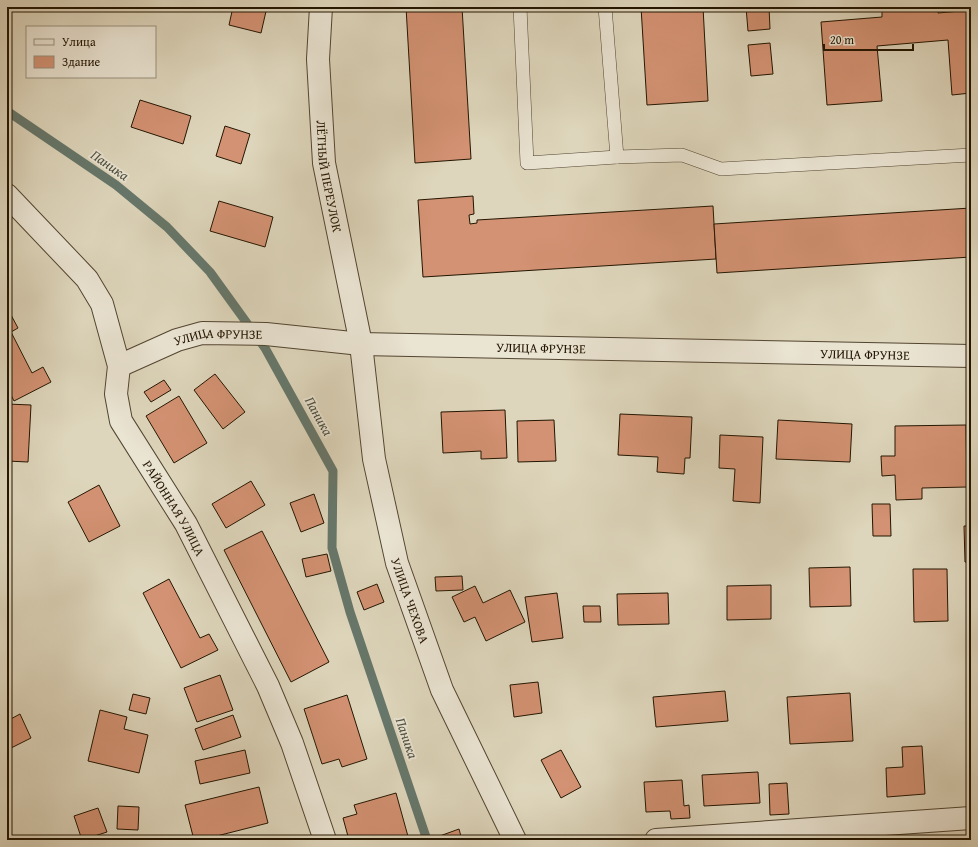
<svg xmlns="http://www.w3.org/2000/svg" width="978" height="847" font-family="'Gentium Book Plus',serif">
	<rect width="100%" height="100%" fill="#ded6bc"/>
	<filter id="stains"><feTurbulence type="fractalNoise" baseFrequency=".005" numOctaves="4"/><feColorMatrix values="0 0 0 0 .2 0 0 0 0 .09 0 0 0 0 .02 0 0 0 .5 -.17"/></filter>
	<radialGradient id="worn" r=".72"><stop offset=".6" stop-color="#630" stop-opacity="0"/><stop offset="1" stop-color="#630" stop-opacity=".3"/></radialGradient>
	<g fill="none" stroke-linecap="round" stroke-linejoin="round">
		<path stroke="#66776b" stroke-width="9" d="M 7,111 L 116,185 L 167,227 L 210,272 L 265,348 L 333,471 L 332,548 L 350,612 L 427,840"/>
	</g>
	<g fill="#d39273" stroke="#231501">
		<path d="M 233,7 L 267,7 L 261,33 L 229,25 Z"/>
		<path d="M 406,7 L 462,7 L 471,159 L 415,163 Z"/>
		<path d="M 641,7 L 703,7 L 708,101 L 647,105 Z"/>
		<path d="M 746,7 L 769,7 L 770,29 L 748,31 Z"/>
		<path d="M 882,7 L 938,7 L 938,13 L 971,10 L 971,93 L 952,95 L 948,40 L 877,46 L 882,101 L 827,105 L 821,22 L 882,17 Z"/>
		<path d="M 770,43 L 773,74 L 751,76 L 748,45 Z"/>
		<path d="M 140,100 L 191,116 L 183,144 L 131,127 Z"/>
		<path d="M 225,126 L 250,134 L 241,164 L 216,156 Z"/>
		<path d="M 473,196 L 474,214 L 469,215 L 470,224 L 477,223 L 477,220 L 713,206 L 716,259 L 423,277 L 418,200 Z"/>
		<path d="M 219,201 L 273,217 L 265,247 L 210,231 Z"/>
		<path d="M 971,208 L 971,257 L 717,273 L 714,224 Z"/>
		<path d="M 11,315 L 18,328 L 11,332 L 32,373 L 43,367 L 51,382 L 14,401 L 7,387 L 7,317 Z"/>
		<path d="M 215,374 L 245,412 L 223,429 L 194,390 Z"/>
		<path d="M 164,380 L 171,390 L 151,402 L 144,392 Z"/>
		<path d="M 179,396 L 207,443 L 174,463 L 146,416 Z"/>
		<path d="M 7,404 L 31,405 L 28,462 L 7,461 Z"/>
		<path d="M 505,410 L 507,458 L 481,459 L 481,451 L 443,453 L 441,412 Z"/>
		<path d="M 620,414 L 692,417 L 690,458 L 685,458 L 684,474 L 657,472 L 658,457 L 618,455 Z"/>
		<path d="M 554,420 L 556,461 L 518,462 L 517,421 Z"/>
		<path d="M 778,420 L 852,424 L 850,462 L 776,459 Z"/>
		<path d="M 966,425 L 967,487 L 922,488 L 922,499 L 896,500 L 895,475 L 882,476 L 881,456 L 895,456 L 895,426 Z"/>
		<path d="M 720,435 L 763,437 L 760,503 L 733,501 L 735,469 L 719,468 Z"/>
		<path d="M 251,481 L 265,505 L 226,528 L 212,504 Z"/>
		<path d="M 99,485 L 120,526 L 89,542 L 68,502 Z"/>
		<path d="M 314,494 L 324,523 L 301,532 L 290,503 Z"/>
		<path d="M 872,504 L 890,504 L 891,536 L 873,536 Z"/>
		<path d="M 964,526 L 971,526 L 971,562 L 965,562 Z"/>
		<path d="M 262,531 L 329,662 L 291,682 L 224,550 Z"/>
		<path d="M 327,554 L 331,571 L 306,577 L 302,559 Z"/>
		<path d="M 850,567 L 851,606 L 810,607 L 809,568 Z"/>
		<path d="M 913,569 L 947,569 L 948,621 L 914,622 Z"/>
		<path d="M 462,576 L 463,590 L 436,591 L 435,577 Z"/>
		<path d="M 169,579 L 200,638 L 209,634 L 218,650 L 181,668 L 143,593 Z"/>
		<path d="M 377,584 L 384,602 L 364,610 L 357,592 Z"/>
		<path d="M 771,585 L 771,619 L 727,620 L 727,586 Z"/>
		<path d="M 475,586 L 483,603 L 510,590 L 525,622 L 486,641 L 475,617 L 464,622 L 452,597 Z"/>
		<path d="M 557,593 L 563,638 L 532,642 L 525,597 Z"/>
		<path d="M 668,593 L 669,624 L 618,625 L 617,594 Z"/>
		<path d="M 583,606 L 600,606 L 601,622 L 584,622 Z"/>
		<path d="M 220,675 L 233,710 L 197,722 L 184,688 Z"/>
		<path d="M 538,682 L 542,713 L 514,717 L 510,685 Z"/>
		<path d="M 725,691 L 728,721 L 656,727 L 653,697 Z"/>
		<path d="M 850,693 L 853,741 L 790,744 L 787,697 Z"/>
		<path d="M 133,694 L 150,698 L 146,714 L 129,710 Z"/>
		<path d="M 347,695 L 367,759 L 342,767 L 339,759 L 322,764 L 304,709 Z"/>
		<path d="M 100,710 L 127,717 L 124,729 L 148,735 L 139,773 L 88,761 Z"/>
		<path d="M 20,714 L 31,738 L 7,750 L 7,721 Z"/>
		<path d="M 233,715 L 241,737 L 203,750 L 195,729 Z"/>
		<path d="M 922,746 L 925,794 L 887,797 L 886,768 L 903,767 L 902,747 Z"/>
		<path d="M 245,750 L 250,773 L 200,784 L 195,761 Z"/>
		<path d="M 561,750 L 581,787 L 561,798 L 541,760 Z"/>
		<path d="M 758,772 L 760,803 L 704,806 L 702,775 Z"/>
		<path d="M 682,780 L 684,806 L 689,805 L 690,818 L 671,819 L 670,811 L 646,812 L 644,782 Z"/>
		<path d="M 787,783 L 789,814 L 770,815 L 769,784 Z"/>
		<path d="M 259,787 L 268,823 L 201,840 L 194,840 L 185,805 Z"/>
		<path d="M 396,793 L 409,840 L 349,840 L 343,818 L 357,814 L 354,805 Z"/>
		<path d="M 118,806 L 139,807 L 138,830 L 117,829 Z"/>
		<path d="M 98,808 L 107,832 L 82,840 L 74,816 Z"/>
		<path d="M 459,829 L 462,840 L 438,840 L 437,837 Z"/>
	</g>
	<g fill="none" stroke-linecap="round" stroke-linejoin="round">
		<defs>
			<g id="lane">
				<path d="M 520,7 L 527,163 L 617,157"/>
				<path d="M 605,7 L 617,157 L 682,155 L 721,169 L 971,155"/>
			</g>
			<g id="street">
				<path id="s1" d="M 321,7 L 318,59 L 324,163 L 361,344 L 374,459 L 397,563 L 442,690 L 515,840"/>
				<path id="s2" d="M 7,195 L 87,279 L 102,304 L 119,366 L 116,394 L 121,421 L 186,524 L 268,686 L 292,743 L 325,840"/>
				<path id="s3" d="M 119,366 L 177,340 L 202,333 L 266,334 L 361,344 L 971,356"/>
				<path d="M 656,840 L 971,818"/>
			</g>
		</defs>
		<use href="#lane" stroke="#524530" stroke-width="14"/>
		<use href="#street" stroke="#524530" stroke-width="24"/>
		<use href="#lane" stroke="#eae4d3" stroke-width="13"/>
		<use href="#street" stroke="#eae4d3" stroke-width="22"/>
	</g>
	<g text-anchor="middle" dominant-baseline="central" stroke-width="3.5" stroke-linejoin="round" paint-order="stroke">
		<g font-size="13" fill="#231501" stroke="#eae4d3">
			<text stroke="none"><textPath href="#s1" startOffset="170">ЛЁТНЫЙ ПЕРЕУЛОК</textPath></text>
			<text stroke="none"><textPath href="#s3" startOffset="105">УЛИЦА ФРУНЗЕ</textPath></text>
			<text stroke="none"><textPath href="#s3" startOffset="429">УЛИЦА ФРУНЗЕ</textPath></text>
			<text stroke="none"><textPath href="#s3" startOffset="753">УЛИЦА ФРУНЗЕ</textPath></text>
			<text stroke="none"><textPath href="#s2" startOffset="367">РАЙОННАЯ УЛИЦА</textPath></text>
			<text stroke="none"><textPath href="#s1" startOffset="603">УЛИЦА ЧЕХОВА</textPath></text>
		</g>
		<g font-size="14" font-style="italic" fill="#4a4e3f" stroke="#eae4d3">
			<text transform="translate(110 165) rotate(35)">Паника</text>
			<text transform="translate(319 416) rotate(61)">Паника</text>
			<text transform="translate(407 738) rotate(71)">Паника</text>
		</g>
	</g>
	<rect width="978" height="847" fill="none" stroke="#ded6bc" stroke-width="24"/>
	<rect x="8" y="8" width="962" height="831" fill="none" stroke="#231501" stroke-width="2"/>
	<rect x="12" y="12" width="954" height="823" fill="none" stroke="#231501"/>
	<rect x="26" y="26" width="130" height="52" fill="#eae4d3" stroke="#9a917f"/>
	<rect x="34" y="39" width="20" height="6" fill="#eae4d3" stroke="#9a917f"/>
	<text x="62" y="46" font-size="12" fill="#231501">Улица</text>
	<rect x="34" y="56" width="20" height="12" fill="#d39273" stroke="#9a917f"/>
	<text x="62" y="66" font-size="12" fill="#231501">Здание</text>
	<path d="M824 44v6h89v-6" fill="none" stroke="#231501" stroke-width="2"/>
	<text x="830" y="44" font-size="12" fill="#231501" stroke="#eae4d3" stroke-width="3" paint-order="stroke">20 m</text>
	<rect width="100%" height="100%" filter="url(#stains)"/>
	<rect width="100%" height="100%" fill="url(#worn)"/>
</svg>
